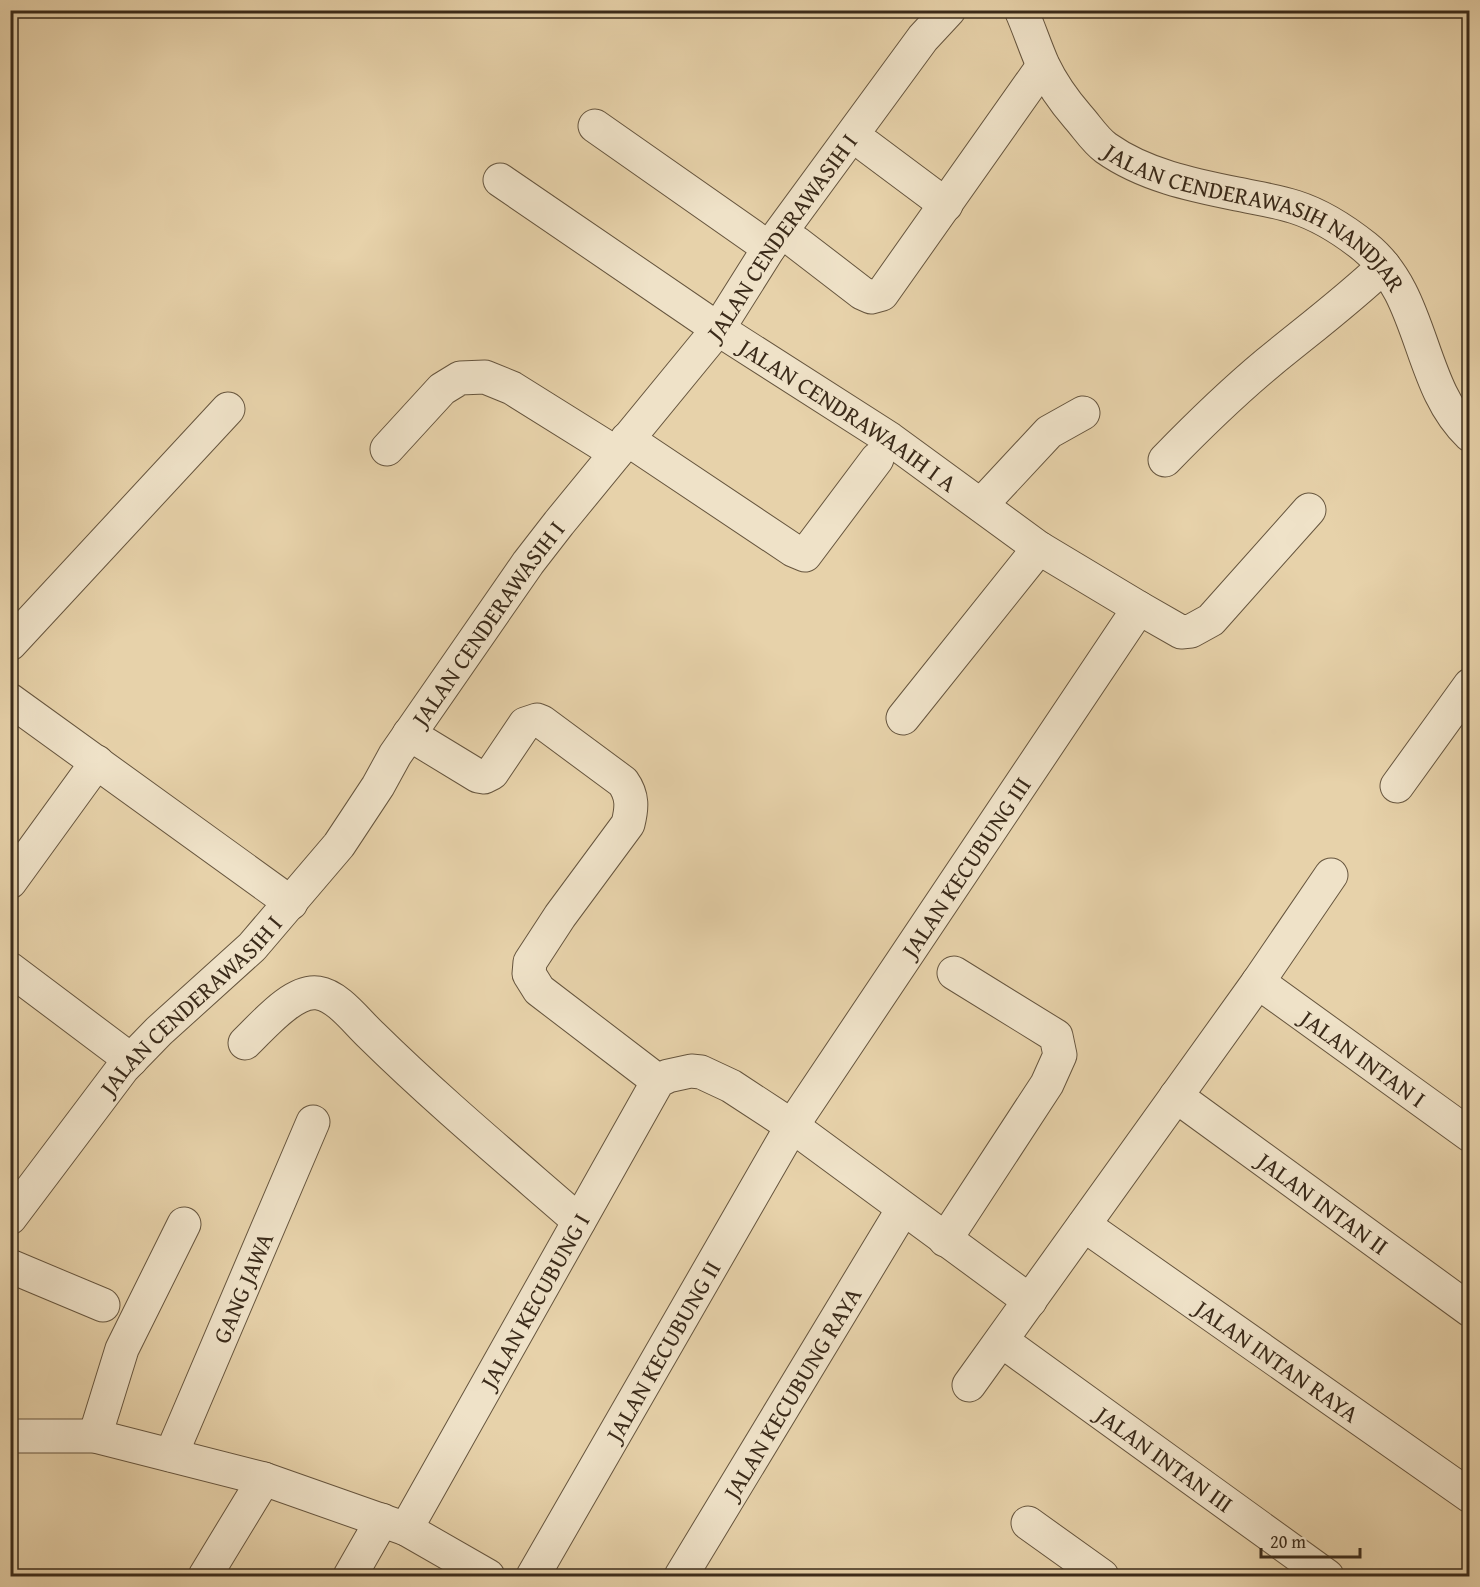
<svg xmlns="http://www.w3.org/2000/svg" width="1480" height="1587" font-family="'Gentium Book Plus',serif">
	<rect width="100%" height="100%" fill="#e7d2aa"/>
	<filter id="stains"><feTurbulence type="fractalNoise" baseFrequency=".00333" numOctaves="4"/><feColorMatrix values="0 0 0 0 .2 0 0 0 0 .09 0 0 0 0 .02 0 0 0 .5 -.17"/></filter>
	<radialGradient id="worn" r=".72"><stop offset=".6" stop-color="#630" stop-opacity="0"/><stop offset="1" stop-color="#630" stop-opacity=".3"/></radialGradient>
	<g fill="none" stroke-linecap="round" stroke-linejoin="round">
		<defs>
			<g id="minor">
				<path id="s1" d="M 1021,10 C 1029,28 1035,47 1043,65 C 1052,84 1065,102 1078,117 C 1087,127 1095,140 1106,148 C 1144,175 1192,185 1237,194 C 1256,198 1277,201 1295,207 C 1320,215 1345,231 1365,247 C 1425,295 1417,385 1470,435"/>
				<path d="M 595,126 L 769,248"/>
				<path d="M 867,146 L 946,205"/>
				<path id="s2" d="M 500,180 L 718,329 L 890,439 L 1039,548 L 1139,608 L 1181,632 L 1191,631 L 1211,620 L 1309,510"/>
				<path d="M 797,243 L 862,293 L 871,297 L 882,294 L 1043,66"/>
				<path d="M 627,439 L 793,550 L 805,555 L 877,459"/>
				<path d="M 387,449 L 442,389 L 460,378 L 485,377 L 512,388 L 616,453"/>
				<path d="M 1165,460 C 1198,426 1232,393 1268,363 C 1307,331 1347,301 1384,266"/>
				<path d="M 981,505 L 1049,432 L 1083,413"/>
				<path d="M 10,644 L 228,409"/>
				<path d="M 10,700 L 291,903"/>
				<path d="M 903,718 L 1039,548"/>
				<path d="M 409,734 L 478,776 L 484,777 L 492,773 L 525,724 L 537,720 L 542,722 L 623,782 C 633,796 632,808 628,824 L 560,916 L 530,962 L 529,974 L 539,990 L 658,1081"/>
				<path d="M 1397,786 L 1470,685"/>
				<path d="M 10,882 L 97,762"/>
				<path d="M 10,969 L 131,1060"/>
				<path id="s3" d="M 1258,982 L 1470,1135"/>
				<path d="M 245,1043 C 262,1027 293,989 318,993 C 338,996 356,1021 371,1035 C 437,1100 509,1160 579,1221"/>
				<path id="s4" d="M 1176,1096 L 1470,1310"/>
				<path id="s5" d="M 10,1218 L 123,1068 L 159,1031 L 252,947 L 339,845 L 378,786 L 395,755 L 528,563 L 559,523 L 718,329 L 769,248 L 923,38 L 949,10"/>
				<path id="s6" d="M 1084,1225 L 1470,1496"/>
				<path d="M 945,1240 L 1047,1084 L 1060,1055 L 1056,1036 L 954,973"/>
				<path d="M 10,1266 L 103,1305"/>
				<path id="s7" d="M 1002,1341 L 1327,1576"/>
				<path d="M 969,1385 L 1258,982 L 1331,875"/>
				<path d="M 10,1436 L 95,1436 L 264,1479 L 406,1529 L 488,1576"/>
				<path d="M 95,1436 L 122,1349 L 184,1224"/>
				<path id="s8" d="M 171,1455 L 313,1122"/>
				<path d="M 1028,1523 L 1102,1576"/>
				<path id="s9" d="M 406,1529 L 658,1081 L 668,1076 L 691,1071 L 701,1072 L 731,1086 L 792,1126 L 1030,1301"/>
				<path d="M 205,1576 L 264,1479"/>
				<path d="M 350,1576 L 382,1520"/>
				<path id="s10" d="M 533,1576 L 792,1126 L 1139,608"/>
				<path id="s11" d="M 681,1576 L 903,1209"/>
			</g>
		</defs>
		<use href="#minor" stroke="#66553e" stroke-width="35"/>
		<use href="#minor" stroke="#efe2c8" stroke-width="33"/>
	</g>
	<g text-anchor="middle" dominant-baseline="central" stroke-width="6" stroke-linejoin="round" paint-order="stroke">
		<g font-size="24" fill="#3b2b1a" stroke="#efe2c8">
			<text stroke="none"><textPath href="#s1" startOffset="332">JALAN CENDERAWASIH NANDJAR</textPath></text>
			<text stroke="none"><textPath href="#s5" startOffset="1252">JALAN CENDERAWASIH I</textPath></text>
			<text stroke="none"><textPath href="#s2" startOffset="420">JALAN CENDRAWAAIH I A</textPath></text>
			<text stroke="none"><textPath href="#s5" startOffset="766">JALAN CENDERAWASIH I</textPath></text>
			<text stroke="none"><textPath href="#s10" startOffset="831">JALAN KECUBUNG III</textPath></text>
			<text stroke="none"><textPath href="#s5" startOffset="280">JALAN CENDERAWASIH I</textPath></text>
			<text stroke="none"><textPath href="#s3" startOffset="130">JALAN INTAN I</textPath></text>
			<text stroke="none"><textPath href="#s4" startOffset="182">JALAN INTAN II</textPath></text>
			<text stroke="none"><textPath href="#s8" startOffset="182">GANG JAWA</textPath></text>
			<text stroke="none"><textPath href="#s9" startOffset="262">JALAN KECUBUNG I</textPath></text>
			<text stroke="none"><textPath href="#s10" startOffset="260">JALAN KECUBUNG II</textPath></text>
			<text stroke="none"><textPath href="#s6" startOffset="236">JALAN INTAN RAYA</textPath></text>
			<text stroke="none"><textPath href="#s11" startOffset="214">JALAN KECUBUNG RAYA</textPath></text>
			<text stroke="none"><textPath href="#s7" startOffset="201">JALAN INTAN III</textPath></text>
		</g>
	</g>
	<rect width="1480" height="1587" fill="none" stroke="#e7d2aa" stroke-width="36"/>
	<rect x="12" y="12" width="1456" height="1563" fill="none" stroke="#3b2b1a" stroke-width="3"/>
	<rect x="18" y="18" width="1444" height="1551" fill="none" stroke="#3b2b1a" stroke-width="1.5"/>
	<path d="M1261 1548v9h99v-9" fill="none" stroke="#3b2b1a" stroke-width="3"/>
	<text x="1270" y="1548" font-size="18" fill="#3b2b1a" stroke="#efe2c8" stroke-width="4.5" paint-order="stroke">20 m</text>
	<rect width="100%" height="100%" filter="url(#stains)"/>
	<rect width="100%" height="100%" fill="url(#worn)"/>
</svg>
